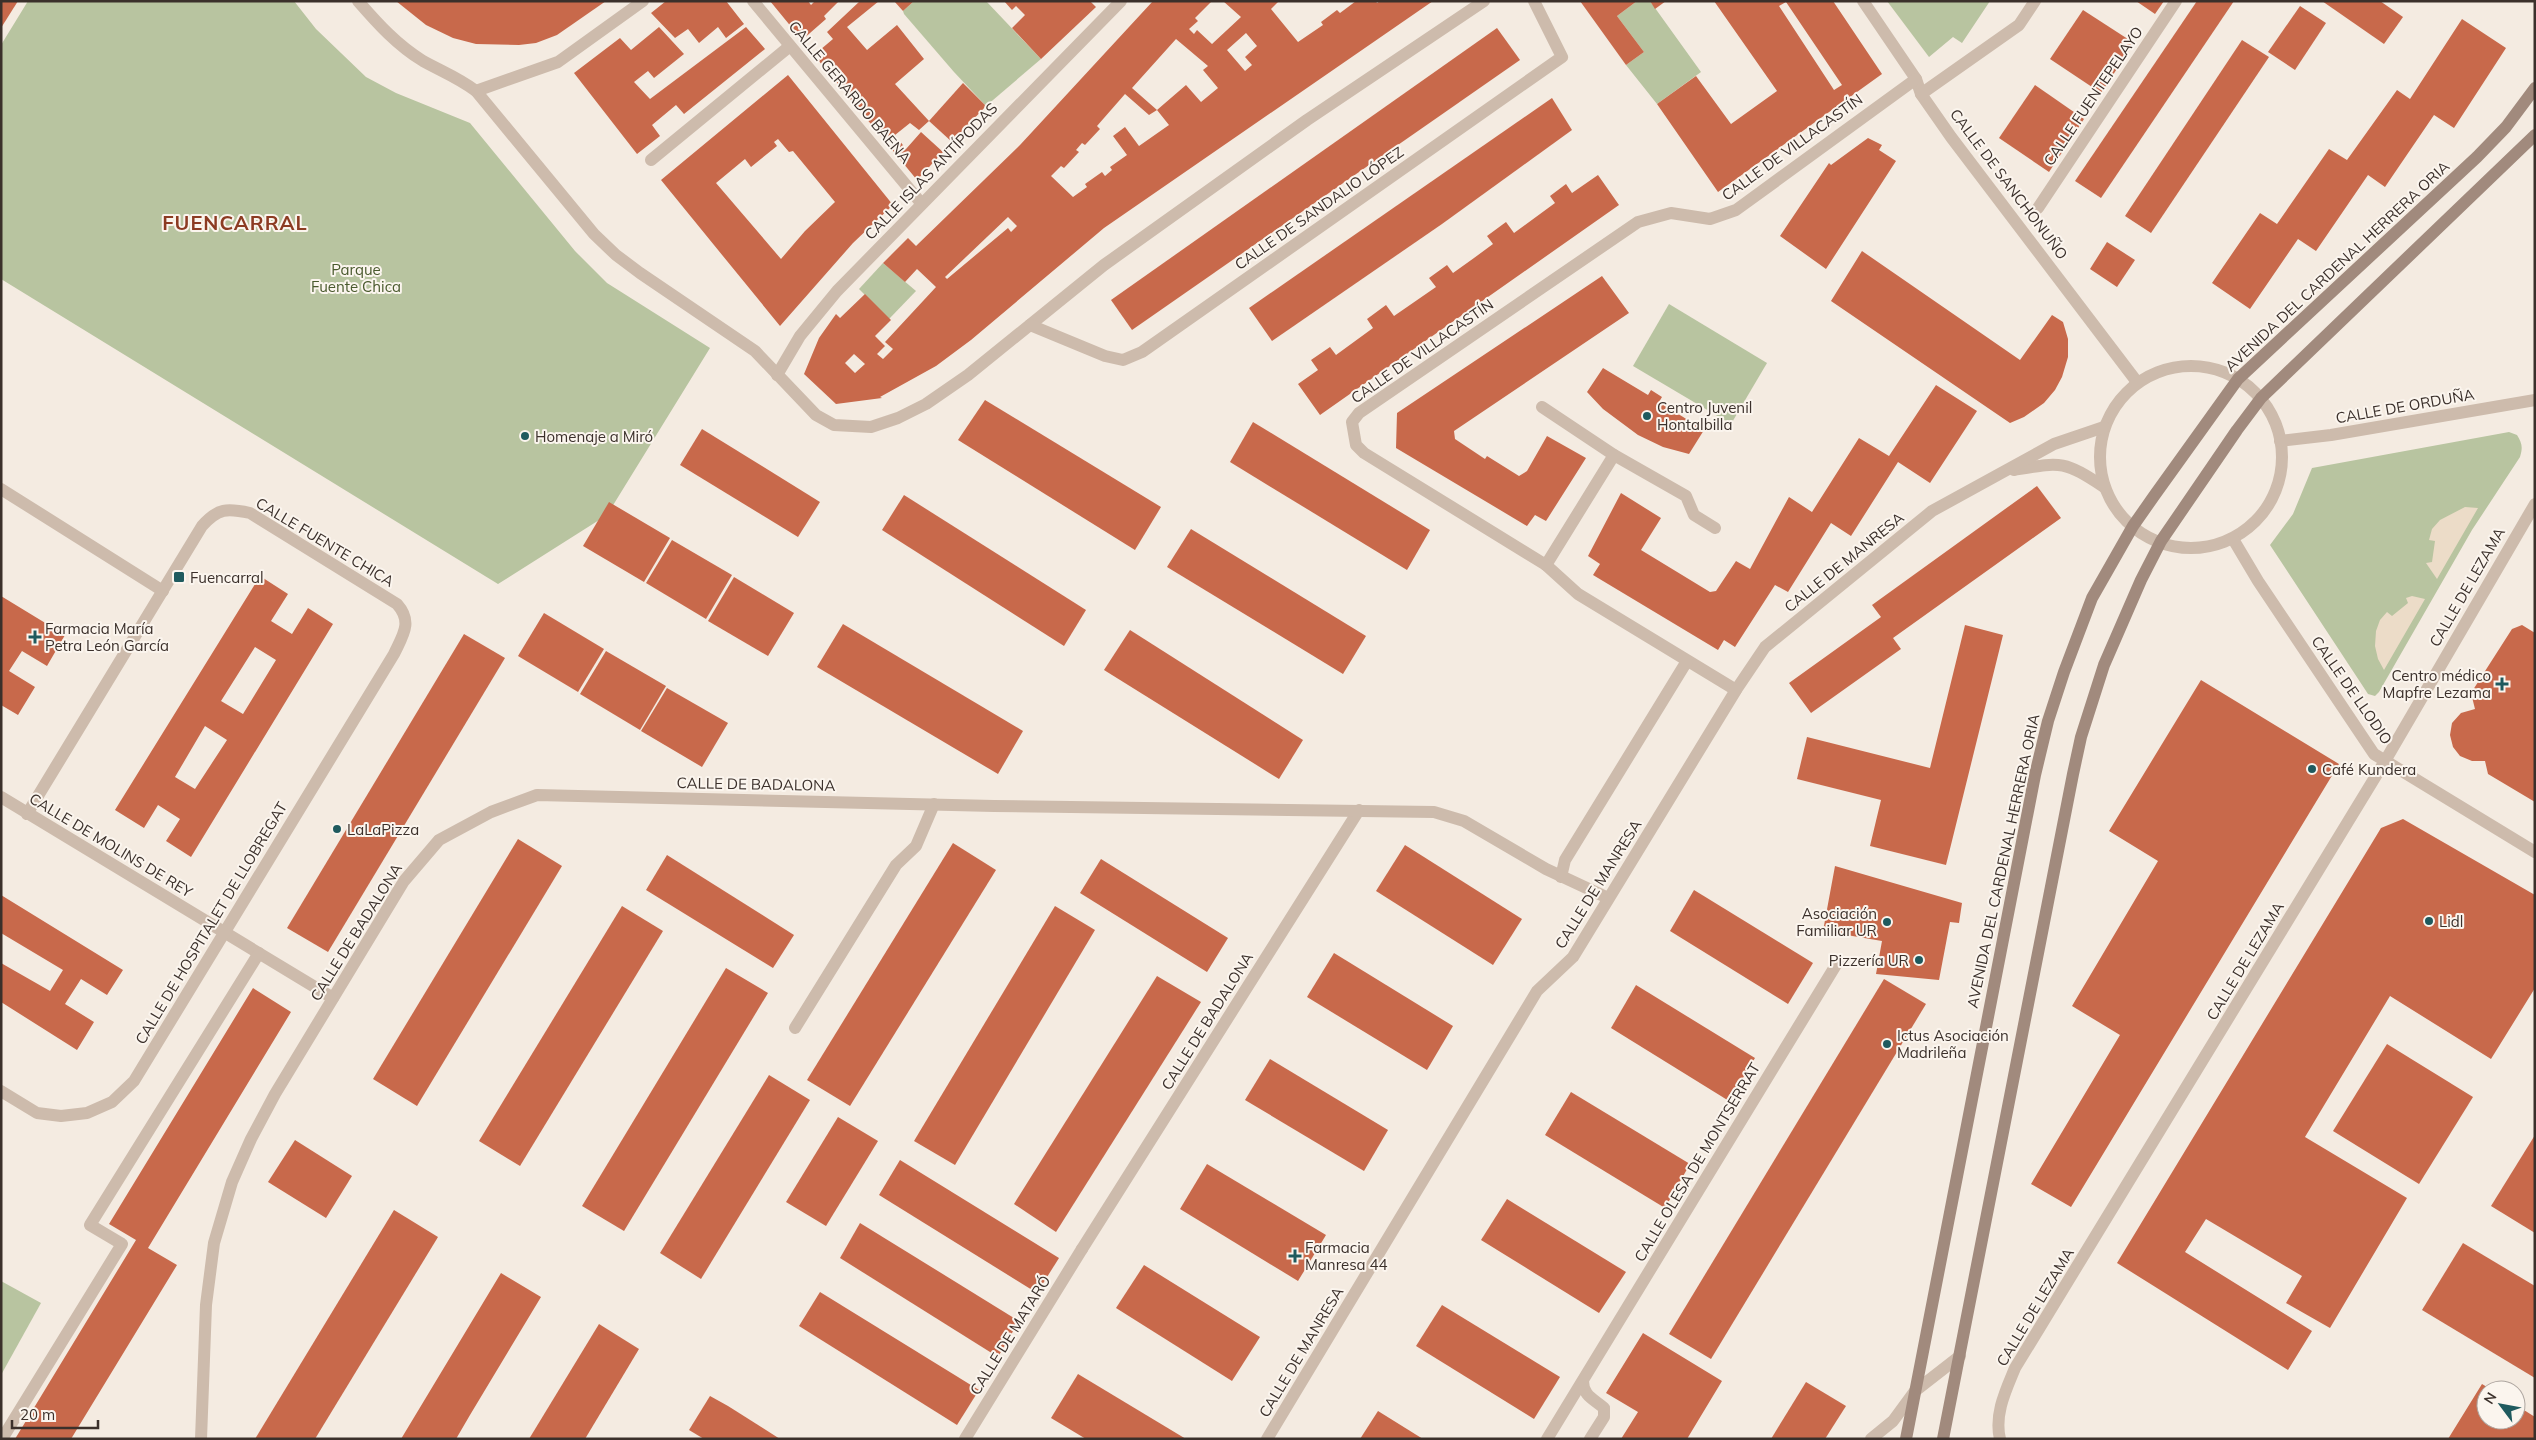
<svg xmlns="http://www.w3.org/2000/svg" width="2536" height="1440" font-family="Mulish,sans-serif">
	<rect width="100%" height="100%" fill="#f4ebe1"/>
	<g fill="#b8c4a0">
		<path d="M 28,1 L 294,1 L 316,29 L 366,77 L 396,93 L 470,123 L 575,251 L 607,283 L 710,348 L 607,515 L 498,584 L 1,279 L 1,45 Z"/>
		<path d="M 914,1 L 986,1 L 1041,59 L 986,106 L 954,72 L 904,14 L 903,11 Z"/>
		<path d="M 1637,1 L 1650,1 L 1701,72 L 1657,104 L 1626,65 L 1644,52 L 1617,16 Z"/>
		<path d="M 1887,1 L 1990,1 L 1962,43 L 1953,37 L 1929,57 Z"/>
		<path d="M 883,263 L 916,291 L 889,319 L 859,289 Z"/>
		<path d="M 1669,304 L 1767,363 L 1731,424 L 1633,366 Z"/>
		<path d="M 2509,432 L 2517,435 C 2522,443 2523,447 2520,457 L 2472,530 L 2379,692 L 2375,696 L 2368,694 L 2270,545 L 2293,514 L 2312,468 Z"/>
		<path d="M 1,1281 L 41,1303 L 1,1375 Z"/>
	</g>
	<g fill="#ecdcc8">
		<path d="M 2465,507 L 2478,508 L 2437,579 L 2426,563 L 2432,562 L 2435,541 L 2429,540 L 2432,529 L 2440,520 Z"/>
		<path d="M 2412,596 L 2425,599 L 2384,670 L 2378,659 L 2375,646 L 2376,631 L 2380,620 L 2387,612 L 2392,616 L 2408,603 L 2406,598 Z"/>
	</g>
	<g fill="#c8694b" fill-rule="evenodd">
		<path d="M 1,1 L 18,1 L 1,28 Z"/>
		<path d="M 396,1 L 606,1 L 557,35 L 536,43 L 519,45 L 476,44 L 453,38 L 426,25 Z"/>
		<path d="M 666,1 L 726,1 L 744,24 L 726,38 L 718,27 L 699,43 L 688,29 L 675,38 L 651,13 Z"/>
		<path d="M 770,1 L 808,1 L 811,5 L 815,1 L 839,1 L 824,16 L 826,19 L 802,40 Z"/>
		<path d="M 860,1 L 879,1 L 847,27 L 867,50 L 897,25 L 924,59 L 895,84 L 929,121 L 919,130 L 910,123 L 895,135 L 906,149 L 921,132 L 943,152 L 917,180 L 814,55 L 833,39 L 827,32 Z"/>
		<path d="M 894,1 L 914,1 L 903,11 Z"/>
		<path d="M 1004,1 L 1090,1 L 1096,7 L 1041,59 L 1012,28 L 1025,15 L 1016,6 L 1012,10 Z"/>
		<path d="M 1153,1 L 1212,1 L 1195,18 L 1198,21 L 1189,29 L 1194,34 L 1197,30 L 1212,44 L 1241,17 L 1223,1 L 1279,1 L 1271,9 L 1298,42 L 1323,25 L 1321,22 L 1337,10 L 1340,13 L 1356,1 L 1376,1 L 1377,3 L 1380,1 L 1433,1 L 1104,228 L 971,340 L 936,366 L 880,397 L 882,398 L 836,404 L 804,374 L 819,338 L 836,314 L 840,318 L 865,294 L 891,320 L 875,336 L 885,346 L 877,354 L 883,359 L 893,349 L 885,342 L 936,287 L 917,269 L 905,282 L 883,263 L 908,238 L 916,246 L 1020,145 ZM 1246,33 L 1257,46 L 1245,57 L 1252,65 L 1245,71 L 1227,50 ZM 1176,39 L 1208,66 L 1203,70 L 1218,88 L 1201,102 L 1186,85 L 1157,110 L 1169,125 L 1139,146 L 1125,127 L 1113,136 L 1127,155 L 1110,167 L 1112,170 L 1105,176 L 1102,172 L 1085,184 L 1087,187 L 1073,197 L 1051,176 L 1061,166 L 1064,168 L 1079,152 L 1076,150 L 1082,143 L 1085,145 L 1100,129 L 1097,126 L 1125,94 L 1149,115 L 1157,110 L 1132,88 ZM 1008,217 L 1017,226 L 1011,232 L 1008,228 L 947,279 L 945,277 ZM 854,354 L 865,364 L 855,373 L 845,363 Z"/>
		<path d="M 1580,1 L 1637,1 L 1617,16 L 1644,52 L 1626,65 Z"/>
		<path d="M 1650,1 L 1666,1 L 1655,9 Z"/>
		<path d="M 1714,1 L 1833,1 L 1882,74 L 1718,192 L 1657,104 L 1696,76 L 1731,124 L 1777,91 ZM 1786,2 L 1842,85 L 1834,90 L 1779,6 Z"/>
		<path d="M 2136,1 L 2164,1 L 2155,14 Z"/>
		<path d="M 2197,1 L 2234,1 L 2101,198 L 2075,181 Z"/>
		<path d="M 2322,1 L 2380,1 L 2403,17 L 2384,44 Z"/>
		<path d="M 2300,6 L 2326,23 L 2295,70 L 2268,52 Z"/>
		<path d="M 2083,10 L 2134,43 L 2101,93 L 2050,59 Z"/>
		<path d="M 2462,19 L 2506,48 L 2454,128 L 2434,115 L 2385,187 L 2368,175 L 2316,251 L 2298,239 L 2250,309 L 2212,283 L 2260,213 L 2277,224 L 2329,149 L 2347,160 L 2397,90 L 2410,99 Z"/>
		<path d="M 659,27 L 684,54 L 654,78 L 648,71 L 634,82 L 650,99 L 746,27 L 765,49 L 684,114 L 676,105 L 652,125 L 660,136 L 637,154 L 574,73 L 620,38 L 631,50 Z"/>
		<path d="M 1497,28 L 1520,60 L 1132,330 L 1111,300 Z"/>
		<path d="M 2242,40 L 2269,57 L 2151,233 L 2125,216 Z"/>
		<path d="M 788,75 L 893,205 L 853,243 L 780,326 L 661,180 ZM 778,139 L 789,152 L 793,151 L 835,202 L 805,231 L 781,259 L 716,183 L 745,159 L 751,167 L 777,146 L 774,142 Z"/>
		<path d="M 963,83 L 986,106 L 952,142 L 929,121 Z"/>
		<path d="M 2035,85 L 2084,119 L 2049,172 L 1999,138 Z"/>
		<path d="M 1552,98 L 1572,130 L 1442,224 L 1272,341 L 1249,308 Z"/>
		<path d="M 1868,138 L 1882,145 L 1879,150 L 1896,161 L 1826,269 L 1780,236 L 1829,163 L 1831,165 Z"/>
		<path d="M 1598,175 L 1619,205 L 1320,415 L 1298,384 L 1318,370 L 1311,360 L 1330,347 L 1336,355 L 1373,328 L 1367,319 L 1386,305 L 1394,316 L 1436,287 L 1429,278 L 1447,265 L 1453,273 L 1474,258 L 1493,244 L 1487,236 L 1506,222 L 1514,233 L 1555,203 L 1550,196 L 1566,184 L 1572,193 Z"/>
		<path d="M 2107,242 L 2135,260 L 2117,287 L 2090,269 Z"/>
		<path d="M 1862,251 L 2020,360 L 2052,315 L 2063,322 L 2068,339 L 2068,357 L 2062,377 L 2055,390 L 2044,403 L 2024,417 L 2010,423 L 1831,301 Z"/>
		<path d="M 1602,276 L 1629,313 L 1454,431 L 1455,439 L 1485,459 L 1487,456 L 1519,476 L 1527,471 L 1547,436 L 1586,458 L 1546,521 L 1535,515 L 1527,526 L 1396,448 L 1397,413 Z"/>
		<path d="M 1603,368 L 1648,395 L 1651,390 L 1662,397 L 1659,402 L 1704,430 L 1689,454 L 1663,447 L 1638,435 L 1603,409 L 1587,392 Z"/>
		<path d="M 1936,385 L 1977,411 L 1930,483 L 1898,462 L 1851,536 L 1831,523 L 1788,592 L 1775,585 L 1735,647 L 1724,640 L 1718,650 L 1593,575 L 1600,564 L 1588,556 L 1621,493 L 1661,518 L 1641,550 L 1710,592 L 1716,591 L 1736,561 L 1750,569 L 1789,497 L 1812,512 L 1859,438 L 1889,456 Z"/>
		<path d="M 985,400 L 1161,507 L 1135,550 L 958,440 Z"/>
		<path d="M 1253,422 L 1430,530 L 1407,570 L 1230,462 Z"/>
		<path d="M 702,429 L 820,502 L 798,537 L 680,465 Z"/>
		<path d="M 2037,486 L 2061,518 L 1893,638 L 1901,649 L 1811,713 L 1789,683 L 1881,617 L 1872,605 Z"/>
		<path d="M 904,495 L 1086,610 L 1064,646 L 882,530 Z"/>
		<path d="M 609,502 L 670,538 L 644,582 L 583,546 Z"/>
		<path d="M 1191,529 L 1366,636 L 1343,674 L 1167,567 Z"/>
		<path d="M 672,540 L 732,575 L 706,619 L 646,583 Z"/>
		<path d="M 260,576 L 288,594 L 271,621 L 292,634 L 308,608 L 333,624 L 191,857 L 166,841 L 180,819 L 158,805 L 144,828 L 115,810 ZM 255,647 L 276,660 L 243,714 L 221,701 ZM 205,726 L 227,740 L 195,789 L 175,777 Z"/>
		<path d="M 734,577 L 794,613 L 768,656 L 708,621 Z"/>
		<path d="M 1,596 L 65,635 L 47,666 L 22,651 L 9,671 L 35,687 L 18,715 L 1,705 Z"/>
		<path d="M 544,613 L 604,649 L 578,692 L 518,656 Z"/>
		<path d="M 843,624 L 1023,731 L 998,774 L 817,667 Z"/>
		<path d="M 1965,625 L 2003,635 L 1946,865 L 1870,846 L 1881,800 L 1797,779 L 1807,737 L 1930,768 Z"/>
		<path d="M 2522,625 L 2535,633 L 2535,802 L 2488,774 L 2485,761 L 2472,761 L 2460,756 L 2453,747 L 2450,735 L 2452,723 L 2461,713 L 2475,709 L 2471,693 L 2512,629 Z"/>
		<path d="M 1130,630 L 1303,740 L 1279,779 L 1104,670 Z"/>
		<path d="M 464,634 L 505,658 L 328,952 L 287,928 Z"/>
		<path d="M 606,651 L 666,686 L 640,730 L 580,694 Z"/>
		<path d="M 2201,680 L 2339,764 L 2071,1207 L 2031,1184 L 2120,1035 L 2072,1006 L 2158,861 L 2109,831 Z"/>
		<path d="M 667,688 L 728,723 L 702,767 L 641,731 Z"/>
		<path d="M 2403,819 L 2535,895 L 2535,988 L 2491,1059 L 2390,996 L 2305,1137 L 2407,1198 L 2330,1328 L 2286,1303 L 2302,1276 L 2206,1219 L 2185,1252 L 2312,1331 L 2288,1370 L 2117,1263 L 2381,828 Z"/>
		<path d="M 518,839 L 562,866 L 417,1106 L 373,1079 Z"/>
		<path d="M 953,843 L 996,870 L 850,1106 L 807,1080 Z"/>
		<path d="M 1405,845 L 1522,919 L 1493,965 L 1376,891 Z"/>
		<path d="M 667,855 L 794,935 L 773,968 L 646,890 Z"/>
		<path d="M 1101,859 L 1228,938 L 1207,972 L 1080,893 Z"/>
		<path d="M 1835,866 L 1962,903 L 1959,923 L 1950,922 L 1939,980 L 1876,974 L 1882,941 L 1823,931 Z"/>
		<path d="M 1694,890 L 1813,963 L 1788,1004 L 1670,931 Z"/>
		<path d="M 1,895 L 123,970 L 107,995 L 81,979 L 65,1004 L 94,1022 L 77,1050 L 1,1002 L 1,963 L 50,991 L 63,970 L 1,933 Z"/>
		<path d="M 622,906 L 663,931 L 520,1166 L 479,1141 Z"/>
		<path d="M 1055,906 L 1095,930 L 955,1165 L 914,1141 Z"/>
		<path d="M 1334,953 L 1453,1026 L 1427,1070 L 1307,997 Z"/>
		<path d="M 726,968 L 768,993 L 624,1231 L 582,1206 Z"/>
		<path d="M 1157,976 L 1201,1002 L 1056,1232 L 1014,1204 Z"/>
		<path d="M 1884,979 L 1926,1004 L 1711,1359 L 1669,1334 Z"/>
		<path d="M 1636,985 L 1755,1058 L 1729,1101 L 1611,1028 Z"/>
		<path d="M 253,988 L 291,1012 L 148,1248 L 177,1265 L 71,1439 L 15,1439 L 136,1240 L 109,1224 Z"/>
		<path d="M 2387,1044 L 2473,1097 L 2419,1184 L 2333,1131 Z"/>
		<path d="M 1270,1059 L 1388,1130 L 1364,1171 L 1245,1100 Z"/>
		<path d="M 769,1075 L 810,1100 L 701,1279 L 660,1253 Z"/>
		<path d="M 1571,1092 L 1690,1164 L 1665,1208 L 1545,1135 Z"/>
		<path d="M 838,1117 L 878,1141 L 826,1226 L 786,1202 Z"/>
		<path d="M 2535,1135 L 2535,1233 L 2491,1206 Z"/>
		<path d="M 295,1140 L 352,1176 L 326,1218 L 268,1182 Z"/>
		<path d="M 900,1160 L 1059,1258 L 1037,1293 L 879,1195 Z"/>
		<path d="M 1207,1164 L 1326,1235 L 1298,1281 L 1180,1209 Z"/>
		<path d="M 1507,1199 L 1626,1272 L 1599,1313 L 1481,1240 Z"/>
		<path d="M 394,1210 L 438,1237 L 315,1439 L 255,1439 Z"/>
		<path d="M 860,1223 L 1019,1321 L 998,1357 L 840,1258 Z"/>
		<path d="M 2463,1243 L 2535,1286 L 2535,1378 L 2422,1310 Z"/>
		<path d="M 1144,1265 L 1260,1337 L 1232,1381 L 1116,1308 Z"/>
		<path d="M 501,1273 L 541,1297 L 470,1415 L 456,1439 L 401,1439 Z"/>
		<path d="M 820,1292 L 979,1390 L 957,1425 L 799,1326 Z"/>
		<path d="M 1442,1305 L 1560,1377 L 1534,1419 L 1416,1346 Z"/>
		<path d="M 599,1324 L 639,1349 L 585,1439 L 529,1439 Z"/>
		<path d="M 1643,1333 L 1722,1381 L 1687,1439 L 1621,1439 L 1638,1412 L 1606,1393 Z"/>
		<path d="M 1078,1374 L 1186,1439 L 1086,1439 L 1051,1418 Z"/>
		<path d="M 1806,1382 L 1846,1406 L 1825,1439 L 1771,1439 Z"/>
		<path d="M 2482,1384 L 2492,1390 L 2486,1390 L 2486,1420 L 2516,1420 L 2516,1405 L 2535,1417 L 2535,1439 L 2448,1439 Z"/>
		<path d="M 710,1396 L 728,1406 L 780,1439 L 704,1439 L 689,1430 Z"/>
		<path d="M 1378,1411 L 1423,1439 L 1360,1439 Z"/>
	</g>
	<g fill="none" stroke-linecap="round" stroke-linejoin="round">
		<g stroke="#cdbbac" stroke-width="12">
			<path d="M 2038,208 L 2176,1"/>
			<path d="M 965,1439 L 1082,1249"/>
		</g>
		<g stroke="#cdbbac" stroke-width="12">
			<path d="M 358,1 C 378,24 397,45 423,61 C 441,71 459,78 476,91 L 594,234 L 616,255 L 640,273 L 755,351 L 816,415 L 834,425 L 871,427 L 898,418 L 926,404 L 968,375 L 1104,265 L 1307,120 L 1484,1"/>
			<path d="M 753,1 L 921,203"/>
			<path d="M 1863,1 L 1916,79 L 1921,94 L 1951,137 L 2137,382"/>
			<path d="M 476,91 L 558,62 L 643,1"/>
			<path d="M 1921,94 L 2019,25 L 2035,1"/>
			<path d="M 651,160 L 790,46"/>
			<path d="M 1030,325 L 1105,356 L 1123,360 L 1142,352 L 1562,57 L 1534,1"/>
			<circle cx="2191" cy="457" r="91"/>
			<path d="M 777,375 L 800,336 L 837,291 L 1121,1"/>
			<path d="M 1542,407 L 1614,455 L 1686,496 L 1694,515 L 1715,528"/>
			<path d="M 2280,441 L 2331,435 L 2535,400"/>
			<path d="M 2014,470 C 2061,462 2063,460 2104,487"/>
			<path d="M 1,489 L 163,591"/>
			<path d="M 2233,539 L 2258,581 L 2374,754 L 2535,852"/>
			<path d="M 1546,565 L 1614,455"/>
			<path d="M 1736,690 L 1578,594 L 1546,565 L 1364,453 L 1356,445 L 1352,422 L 1359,413 L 1638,222 L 1671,213 L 1710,219 L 1736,210 L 1916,79"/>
			<path d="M 1,797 L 333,998"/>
			<path d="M 1561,877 L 1565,860 L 1687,661"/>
			<path d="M 795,1028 L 896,865 L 916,846 L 934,804"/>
			<path d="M 1,1091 L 37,1113 L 61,1116 L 87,1113 L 112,1102 L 134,1081 L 394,654 C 403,635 413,622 397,604 L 250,513 C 227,508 218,508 202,526 L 27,814"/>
			<path d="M 1082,1249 L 1359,810"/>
			<path d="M 1583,1381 C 1583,1396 1594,1399 1604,1408 L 1604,1417 L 1590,1439"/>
			<path d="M 2,1439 L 122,1244 L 90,1225 L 259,953"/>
			<path d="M 201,1439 L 206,1305 L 214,1243 L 232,1182 L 251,1139 L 275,1094 L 404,881 L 439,840 L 491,812 L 537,795 L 994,806 L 1434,812 L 1464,821 L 1546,869 L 1608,898"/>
			<path d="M 1267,1439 L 1537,991 L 1573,957 L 1736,690 L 1765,647 L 1932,511 L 2054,444 L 2104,427"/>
			<path d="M 1547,1439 L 1839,960"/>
			<path d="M 1871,1439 L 1893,1421 L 1915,1391 L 1960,1356"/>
			<path d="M 2000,1439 C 1994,1414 2006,1390 2015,1368 L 2385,761 L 2535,504"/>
		</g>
		<g stroke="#a18a7d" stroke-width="12">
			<path d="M 1906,1439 L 2035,775 L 2048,721 L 2064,672 L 2092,598 L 2133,526 L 2154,496 L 2238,379 L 2477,157 L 2506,127 L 2535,88"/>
			<path d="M 1943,1439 L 2073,774 L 2081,737 L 2104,665 L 2141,580 L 2161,541 L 2237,430 L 2261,398 L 2535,135"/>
		</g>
	</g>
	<g fill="#1f5a5e" stroke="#fbf5ee" stroke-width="2">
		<circle cx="1647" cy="416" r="5"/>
		<circle cx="525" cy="436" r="5"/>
		<rect x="173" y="571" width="12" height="12" rx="2.5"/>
		<path d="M32.5 629.5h5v5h5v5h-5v5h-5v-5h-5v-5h5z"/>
		<path d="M2499.5 676.5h5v5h5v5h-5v5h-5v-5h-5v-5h5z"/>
		<circle cx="2312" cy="769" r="5"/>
		<circle cx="337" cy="829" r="5"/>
		<circle cx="2429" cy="921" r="5"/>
		<circle cx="1887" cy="922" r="5"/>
		<circle cx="1919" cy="960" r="5"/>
		<circle cx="1887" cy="1044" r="5"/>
		<path d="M1292.5 1248.5h5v5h5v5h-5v5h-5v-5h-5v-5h5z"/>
	</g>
	<g text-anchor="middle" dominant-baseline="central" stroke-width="4" stroke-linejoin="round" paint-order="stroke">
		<g font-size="15" fill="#3b302b" stroke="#fbf5ee">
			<text transform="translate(850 92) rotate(50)">CALLE GERARDO BAENA</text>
			<text transform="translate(2093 96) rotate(-56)">CALLE FUENTEPELAYO</text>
			<text transform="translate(1792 147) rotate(-36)">CALLE DE VILLACASTÍN</text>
			<text transform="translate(931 171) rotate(-46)">CALLE ISLAS ANTÍPODAS</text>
			<text transform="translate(2009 184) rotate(53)">CALLE DE SANCHONUÑO</text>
			<text transform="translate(1319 208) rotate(-35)">CALLE DE SANDALIO LÓPEZ</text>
			<text transform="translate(2337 266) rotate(-43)">AVENIDA DEL CARDENAL HERRERA ORIA</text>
			<text transform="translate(1422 351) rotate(-35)">CALLE DE VILLACASTÍN</text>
			<text transform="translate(2405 406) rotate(-10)">CALLE DE ORDUÑA</text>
			<text transform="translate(325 542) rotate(31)">CALLE FUENTE CHICA</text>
			<text transform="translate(1844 562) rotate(-39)">CALLE DE MANRESA</text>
			<text transform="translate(2467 587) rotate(-60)">CALLE DE LEZAMA</text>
			<text transform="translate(2352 690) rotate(55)">CALLE DE LLODIO</text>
			<text transform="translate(756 784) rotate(1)">CALLE DE BADALONA</text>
			<text transform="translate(111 845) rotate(31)">CALLE DE MOLINS DE REY</text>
			<text transform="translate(2003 861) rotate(-78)">AVENIDA DEL CARDENAL HERRERA ORIA</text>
			<text transform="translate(1598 884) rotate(-58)">CALLE DE MANRESA</text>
			<text transform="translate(211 923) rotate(-59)">CALLE DE HOSPITALET DE LLOBREGAT</text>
			<text transform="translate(356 932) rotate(-58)">CALLE DE BADALONA</text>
			<text transform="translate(2245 961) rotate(-59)">CALLE DE LEZAMA</text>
			<text transform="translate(1207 1021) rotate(-58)">CALLE DE BADALONA</text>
			<text transform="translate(1697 1162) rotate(-59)">CALLE OLESA DE MONTSERRAT</text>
			<text transform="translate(2035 1307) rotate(-59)">CALLE DE LEZAMA</text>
			<text transform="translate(1010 1335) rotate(-58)">CALLE DE MATARÓ</text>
			<text transform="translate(1301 1352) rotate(-59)">CALLE DE MANRESA</text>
		</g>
		<g font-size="15" fill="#4a5a2e" stroke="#fbf5ee">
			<text x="356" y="269">Parque<tspan x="356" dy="17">Fuente Chica</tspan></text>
		</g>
		<g font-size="15" fill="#3b302b" stroke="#fbf5ee" text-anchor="start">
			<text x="1657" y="407">Centro Juvenil<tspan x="1657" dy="17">Hontalbilla</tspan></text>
			<text x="535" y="436">Homenaje a Miró</text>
			<text x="190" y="577">Fuencarral</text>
			<text x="45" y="628">Farmacia María<tspan x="45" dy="17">Petra León García</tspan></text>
			<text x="2491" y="675" text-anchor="end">Centro médico<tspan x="2491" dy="17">Mapfre Lezama</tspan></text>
			<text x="2322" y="769">Café Kundera</text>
			<text x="347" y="829">LaLaPizza</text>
			<text x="1877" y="913" text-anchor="end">Asociación<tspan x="1877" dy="17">Familiar UR</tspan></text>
			<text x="2439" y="921">Lidl</text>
			<text x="1909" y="960" text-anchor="end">Pizzería UR</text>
			<text x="1897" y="1035">Ictus Asociación<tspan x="1897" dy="17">Madrileña</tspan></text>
			<text x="1305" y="1247">Farmacia<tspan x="1305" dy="17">Manresa 44</tspan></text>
		</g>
		<g font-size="20" font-weight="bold" letter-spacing="1" fill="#8c3b22" stroke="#fbf5ee">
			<text x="235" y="222">FUENCARRAL</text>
		</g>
	</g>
	<rect width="2536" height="1440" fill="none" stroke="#3b302b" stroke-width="5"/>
	<g transform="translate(2501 1405) rotate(302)"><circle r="24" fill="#fbf5ee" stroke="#aea6a0"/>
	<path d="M0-4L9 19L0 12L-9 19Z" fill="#1f5a5e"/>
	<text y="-8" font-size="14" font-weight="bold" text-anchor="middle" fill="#3b302b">N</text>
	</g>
	<path d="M12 1420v8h86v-8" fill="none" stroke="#3b302b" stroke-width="2.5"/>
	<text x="20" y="1420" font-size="15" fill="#3b302b" stroke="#fbf5ee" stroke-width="4" paint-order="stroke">20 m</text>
</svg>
